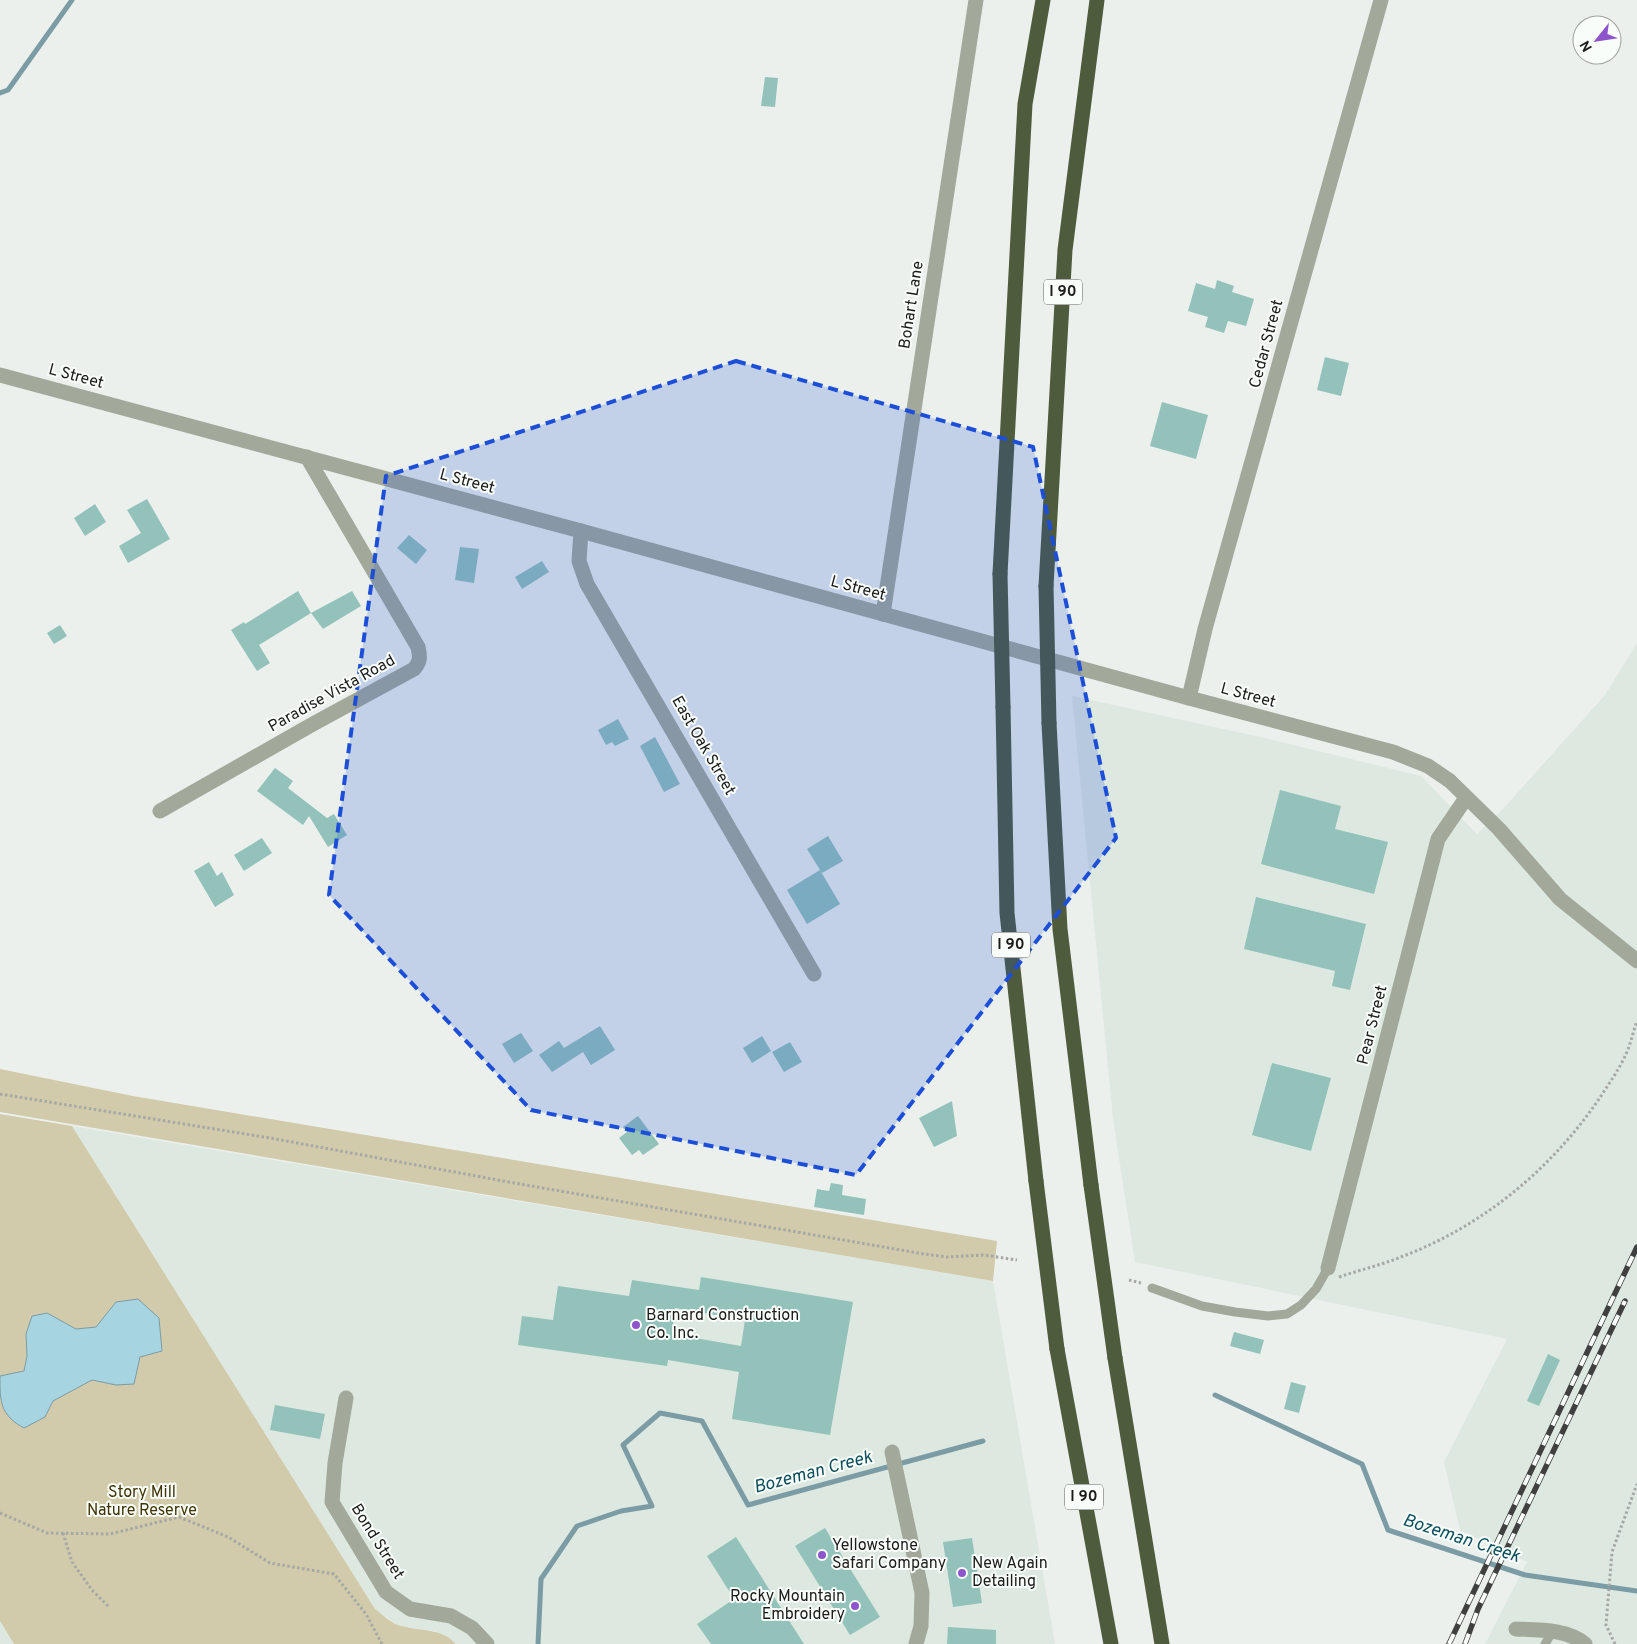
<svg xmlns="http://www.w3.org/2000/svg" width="1637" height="1644" font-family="Overpass,sans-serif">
	<rect width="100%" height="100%" fill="#ecf0ed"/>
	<g fill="#dde8e0">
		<path d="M 1637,643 L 1637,1644 L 1485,1644 L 1527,1562 L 1460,1530 L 1444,1462 L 1507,1339 L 1135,1262 L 1113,1119 L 1072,696 L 1265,738 L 1421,776 L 1477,834 L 1502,810 L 1605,695 Z"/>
		<path d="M 72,1126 L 993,1281 L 1055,1644 L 456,1644 L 452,1640 L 434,1631 L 399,1626 L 375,1609 Z"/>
		<path d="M 0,1621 L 14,1644 L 0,1644 Z"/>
	</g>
	<g fill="#d1cbab">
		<path d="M 0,1069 L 133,1096 L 997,1241 L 993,1281 L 0,1112 Z"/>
		<path d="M 0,1114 L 72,1126 L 375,1609 C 382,1614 392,1624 401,1626 C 420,1631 442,1628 456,1644 L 14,1644 L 0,1621 Z"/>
	</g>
	<path fill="#a6d4e0" stroke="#7c9ca5" d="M 138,1299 L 159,1318 L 162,1351 L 140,1357 L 134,1384 L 116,1385 L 92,1380 L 53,1401 L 45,1417 L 24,1428 C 0,1415 0,1402 0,1376 L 24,1371 L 27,1356 L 26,1334 L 32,1316 L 47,1313 L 76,1329 L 96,1327 L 116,1302 Z"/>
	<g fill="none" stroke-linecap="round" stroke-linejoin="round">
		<g stroke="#7c9ca5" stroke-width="5">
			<path d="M 0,93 L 8,90 L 72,0"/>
			<path d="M 1215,1395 L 1362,1464 L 1388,1530 L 1525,1575 L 1637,1591"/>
			<path d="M 538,1644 L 541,1579 L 577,1526 L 621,1511 L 652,1506 L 623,1445 L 660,1413 L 702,1421 L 748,1505 L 983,1441"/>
		</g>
	</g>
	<g fill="#93c2bb" fill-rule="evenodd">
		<path d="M 765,77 L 778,78 L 775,107 L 761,106 Z"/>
		<path d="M 1217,280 L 1234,286 L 1232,292 L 1254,299 L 1246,326 L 1228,321 L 1224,333 L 1205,327 L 1208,317 L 1188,311 L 1196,283 L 1215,289 Z"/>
		<path d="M 1325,357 L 1349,363 L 1341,396 L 1317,390 Z"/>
		<path d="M 1162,402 L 1208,415 L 1196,459 L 1150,446 Z"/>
		<path d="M 147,499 L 170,539 L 128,563 L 119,546 L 141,533 L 127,510 Z"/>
		<path d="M 95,504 L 106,522 L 85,536 L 74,518 Z"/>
		<path d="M 409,535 L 427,550 L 416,564 L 397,548 Z"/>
		<path d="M 460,547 L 479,549 L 474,583 L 455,580 Z"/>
		<path d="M 542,561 L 549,572 L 522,589 L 515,577 Z"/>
		<path d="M 298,591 L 311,613 L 259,645 L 270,663 L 257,671 L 231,630 L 244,622 L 245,624 Z"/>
		<path d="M 352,591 L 361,606 L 323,629 L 311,613 Z"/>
		<path d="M 60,625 L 67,636 L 54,644 L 47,633 Z"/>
		<path d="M 618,719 L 629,739 L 615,746 L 612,742 L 606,745 L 598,730 Z"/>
		<path d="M 655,737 L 680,784 L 664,792 L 640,746 Z"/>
		<path d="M 275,768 L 293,781 L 288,788 L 327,818 L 334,814 L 347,835 L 328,847 L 309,816 L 303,825 L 257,791 Z"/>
		<path d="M 1280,790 L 1341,806 L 1335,829 L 1388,842 L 1374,894 L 1261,864 Z"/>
		<path d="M 828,836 L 843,861 L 822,873 L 807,849 Z"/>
		<path d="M 262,838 L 272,853 L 244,871 L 234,855 Z"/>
		<path d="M 209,862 L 217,876 L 222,872 L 234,895 L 215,907 L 194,871 Z"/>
		<path d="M 820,870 L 840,904 L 807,924 L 787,890 Z"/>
		<path d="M 1256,897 L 1366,924 L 1350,990 L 1332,986 L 1335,971 L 1244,949 Z"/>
		<path d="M 600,1026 L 615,1050 L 591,1065 L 583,1052 L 552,1072 L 539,1055 L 559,1041 L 564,1048 Z"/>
		<path d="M 521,1033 L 533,1051 L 514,1063 L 502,1044 Z"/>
		<path d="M 762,1036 L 771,1051 L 752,1063 L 743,1048 Z"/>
		<path d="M 790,1042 L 802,1062 L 784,1072 L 772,1052 Z"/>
		<path d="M 1272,1063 L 1331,1078 L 1311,1151 L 1252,1135 Z"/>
		<path d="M 952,1101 L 957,1136 L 934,1147 L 919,1118 Z"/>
		<path d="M 638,1116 L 659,1144 L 643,1155 L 639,1150 L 632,1155 L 619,1138 L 627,1132 L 623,1127 Z"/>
		<path d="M 831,1183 L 843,1185 L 842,1195 L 866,1199 L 864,1215 L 814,1207 L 817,1189 L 829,1191 Z"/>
		<path d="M 701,1277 L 853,1302 L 830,1435 L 732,1419 L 739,1372 L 668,1360 L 667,1366 L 518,1345 L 522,1316 L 553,1320 L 558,1286 L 629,1296 L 632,1280 L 699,1290 ZM 675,1308 L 745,1320 L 741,1346 L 672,1334 Z"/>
		<path d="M 1234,1332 L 1264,1340 L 1260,1354 L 1230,1346 Z"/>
		<path d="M 1548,1354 L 1560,1360 L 1539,1406 L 1527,1401 Z"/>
		<path d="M 1291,1382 L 1306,1386 L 1299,1413 L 1284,1409 Z"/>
		<path d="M 275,1405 L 325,1414 L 320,1439 L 270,1430 Z"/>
		<path d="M 825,1528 L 880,1617 L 850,1635 L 795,1546 Z"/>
		<path d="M 736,1537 L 804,1644 L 711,1644 L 697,1624 L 734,1599 L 707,1556 Z"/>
		<path d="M 972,1538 L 982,1603 L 953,1607 L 943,1542 Z"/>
		<path d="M 948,1627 L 996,1630 L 996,1644 L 947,1644 Z"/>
	</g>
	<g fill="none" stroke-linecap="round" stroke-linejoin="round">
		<g stroke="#a5a8a5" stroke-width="3" stroke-dasharray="2.5 2.5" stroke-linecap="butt">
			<path d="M 0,1094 L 270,1138 L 514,1183 L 924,1254 L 947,1257 L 984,1255 L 1017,1260"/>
			<path d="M 1339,1277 C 1360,1270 1381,1265 1401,1257 C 1483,1226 1552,1169 1601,1096 C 1610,1082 1620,1068 1626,1054 C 1631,1043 1633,1032 1637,1021"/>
			<path d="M 1129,1280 L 1141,1283"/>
			<path d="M 0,1513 L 47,1533 L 110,1534 L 179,1517 L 228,1537 L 270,1563 L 334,1574 L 366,1614 L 382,1644"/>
			<path d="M 63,1533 L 72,1562 L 92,1590 L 109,1607"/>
			<path d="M 1615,1644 L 1606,1625 L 1612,1552 L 1637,1484"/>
		</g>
		<g stroke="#a2a99a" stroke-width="9">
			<path d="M 1152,1288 L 1202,1306 L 1235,1312 L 1268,1316 L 1287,1314 L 1301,1305 L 1316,1289 L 1328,1268"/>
			<path d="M 1545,1644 L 1553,1631"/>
		</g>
		<g stroke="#a2a99a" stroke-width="15">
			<path d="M 581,531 L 579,561 L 587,584 L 814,974"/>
			<path d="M 883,614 L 976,0"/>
			<path d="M 1189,698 L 1205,629 L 1381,0"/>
			<path d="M 160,811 L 313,724 L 414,669 C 421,661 420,656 418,647 L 307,457"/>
			<path d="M 1328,1268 L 1438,839 L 1466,798"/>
			<path d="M 346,1398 L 335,1463 L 332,1502 L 386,1592 L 410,1609 L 451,1616 L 472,1628 L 487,1644"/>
			<path d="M 892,1452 L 922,1593 L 921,1626 L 916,1644"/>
			<path d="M 1516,1629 C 1539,1630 1567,1629 1585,1644"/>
		</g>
		<path stroke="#a2a99a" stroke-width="15" d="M 0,375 L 581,531 L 1189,698 L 1393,752 L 1428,766 L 1450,781 L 1499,829 L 1560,899 L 1637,961"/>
		<g stroke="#4e5b3c" stroke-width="15">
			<path d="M 1000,574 L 1025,104 L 1043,0"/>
			<path d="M 1046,586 L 1065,250 L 1097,0"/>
			<path d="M 1003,707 L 1007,913 L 1036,1181"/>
			<path d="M 1049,723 L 1060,929 L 1091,1185"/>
			<path d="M 1057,1349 L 1111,1644"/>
			<path d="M 1115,1358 L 1162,1644"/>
		</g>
		<defs>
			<g id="rail">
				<path d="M 1449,1644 L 1637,1247"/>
				<path d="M 1465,1644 L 1478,1609 L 1625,1301"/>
			</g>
		</defs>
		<use href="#rail" stroke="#3f403f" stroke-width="5.5"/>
		<use href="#rail" stroke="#f9fdfa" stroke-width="4" stroke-dasharray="11" stroke-linecap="butt"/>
		<g stroke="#4e5b3c" stroke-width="15">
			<path d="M 1000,574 L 1003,707"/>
			<path d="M 1046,586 L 1049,723"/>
			<path d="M 1036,1181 L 1057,1349"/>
			<path d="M 1091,1185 L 1115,1358"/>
		</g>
	</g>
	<path fill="#1d4ed8" fill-opacity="0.2" stroke="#1d4ed8" stroke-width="4" stroke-dasharray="10 6" stroke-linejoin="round" d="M 736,361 L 1033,447 L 1116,838 L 856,1175 L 531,1110 L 329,895 L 386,476 Z"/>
	<g fill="#8d54cc" stroke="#f9fdfa" stroke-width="2">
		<circle cx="636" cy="1325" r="5"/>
		<circle cx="822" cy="1555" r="5"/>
		<circle cx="962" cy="1573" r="5"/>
		<circle cx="855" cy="1606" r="5"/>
	</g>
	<g text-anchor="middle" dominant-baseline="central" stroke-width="4" stroke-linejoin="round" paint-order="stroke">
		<g fill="#f9fdfa" stroke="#5d5f5d" stroke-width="1">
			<rect x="1044" y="279.5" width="38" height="25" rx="4"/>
			<rect x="992" y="932.5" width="38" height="25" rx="4"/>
			<rect x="1065" y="1484.5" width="38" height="25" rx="4"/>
		</g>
		<g font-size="15" font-weight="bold" fill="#1a1b1a">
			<text x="1063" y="292">I 90</text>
			<text x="1011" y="945">I 90</text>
			<text x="1084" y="1497">I 90</text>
		</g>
		<g font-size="16" fill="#1a1b1a" stroke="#f9fdfa">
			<text transform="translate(912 305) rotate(-81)">Bohart Lane</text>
			<text transform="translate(1267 344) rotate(-75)">Cedar Street</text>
			<text transform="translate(76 377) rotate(15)">L Street</text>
			<text transform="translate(467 482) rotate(15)">L Street</text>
			<text transform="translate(858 589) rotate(15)">L Street</text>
			<text transform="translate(332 694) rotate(-29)">Paradise Vista Road</text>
			<text transform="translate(1248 696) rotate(15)">L Street</text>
			<text transform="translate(703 746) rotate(60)">East Oak Street</text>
			<text transform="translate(1373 1025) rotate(-76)">Pear Street</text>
			<text transform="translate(377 1542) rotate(58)">Bond Street</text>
		</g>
		<g font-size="16" fill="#1a1b1a" stroke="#f9fdfa" text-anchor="start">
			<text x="646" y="1316">Barnard Construction<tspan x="646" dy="18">Co. Inc.</tspan></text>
			<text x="832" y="1546">Yellowstone<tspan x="832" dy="18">Safari Company</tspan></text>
			<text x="972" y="1564">New Again<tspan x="972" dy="18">Detailing</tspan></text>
			<text x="845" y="1597" text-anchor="end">Rocky Mountain<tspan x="845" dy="18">Embroidery</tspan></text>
		</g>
		<g font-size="16" fill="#3e3404" stroke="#f9fdfa">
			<text x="142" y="1493">Story Mill<tspan x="142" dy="18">Nature Reserve</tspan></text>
		</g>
		<g font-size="18" font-style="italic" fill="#0c4e5b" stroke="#f9fdfa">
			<text transform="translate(813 1473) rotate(-15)">Bozeman Creek</text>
			<text transform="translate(1461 1539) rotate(18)">Bozeman Creek</text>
		</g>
	</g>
	<g transform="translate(1597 40) rotate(240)"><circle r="24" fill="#f9fdfa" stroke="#a0a3a0"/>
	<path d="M0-4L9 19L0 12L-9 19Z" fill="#8d54cc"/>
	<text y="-8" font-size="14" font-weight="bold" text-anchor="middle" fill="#1a1b1a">N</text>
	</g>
</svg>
